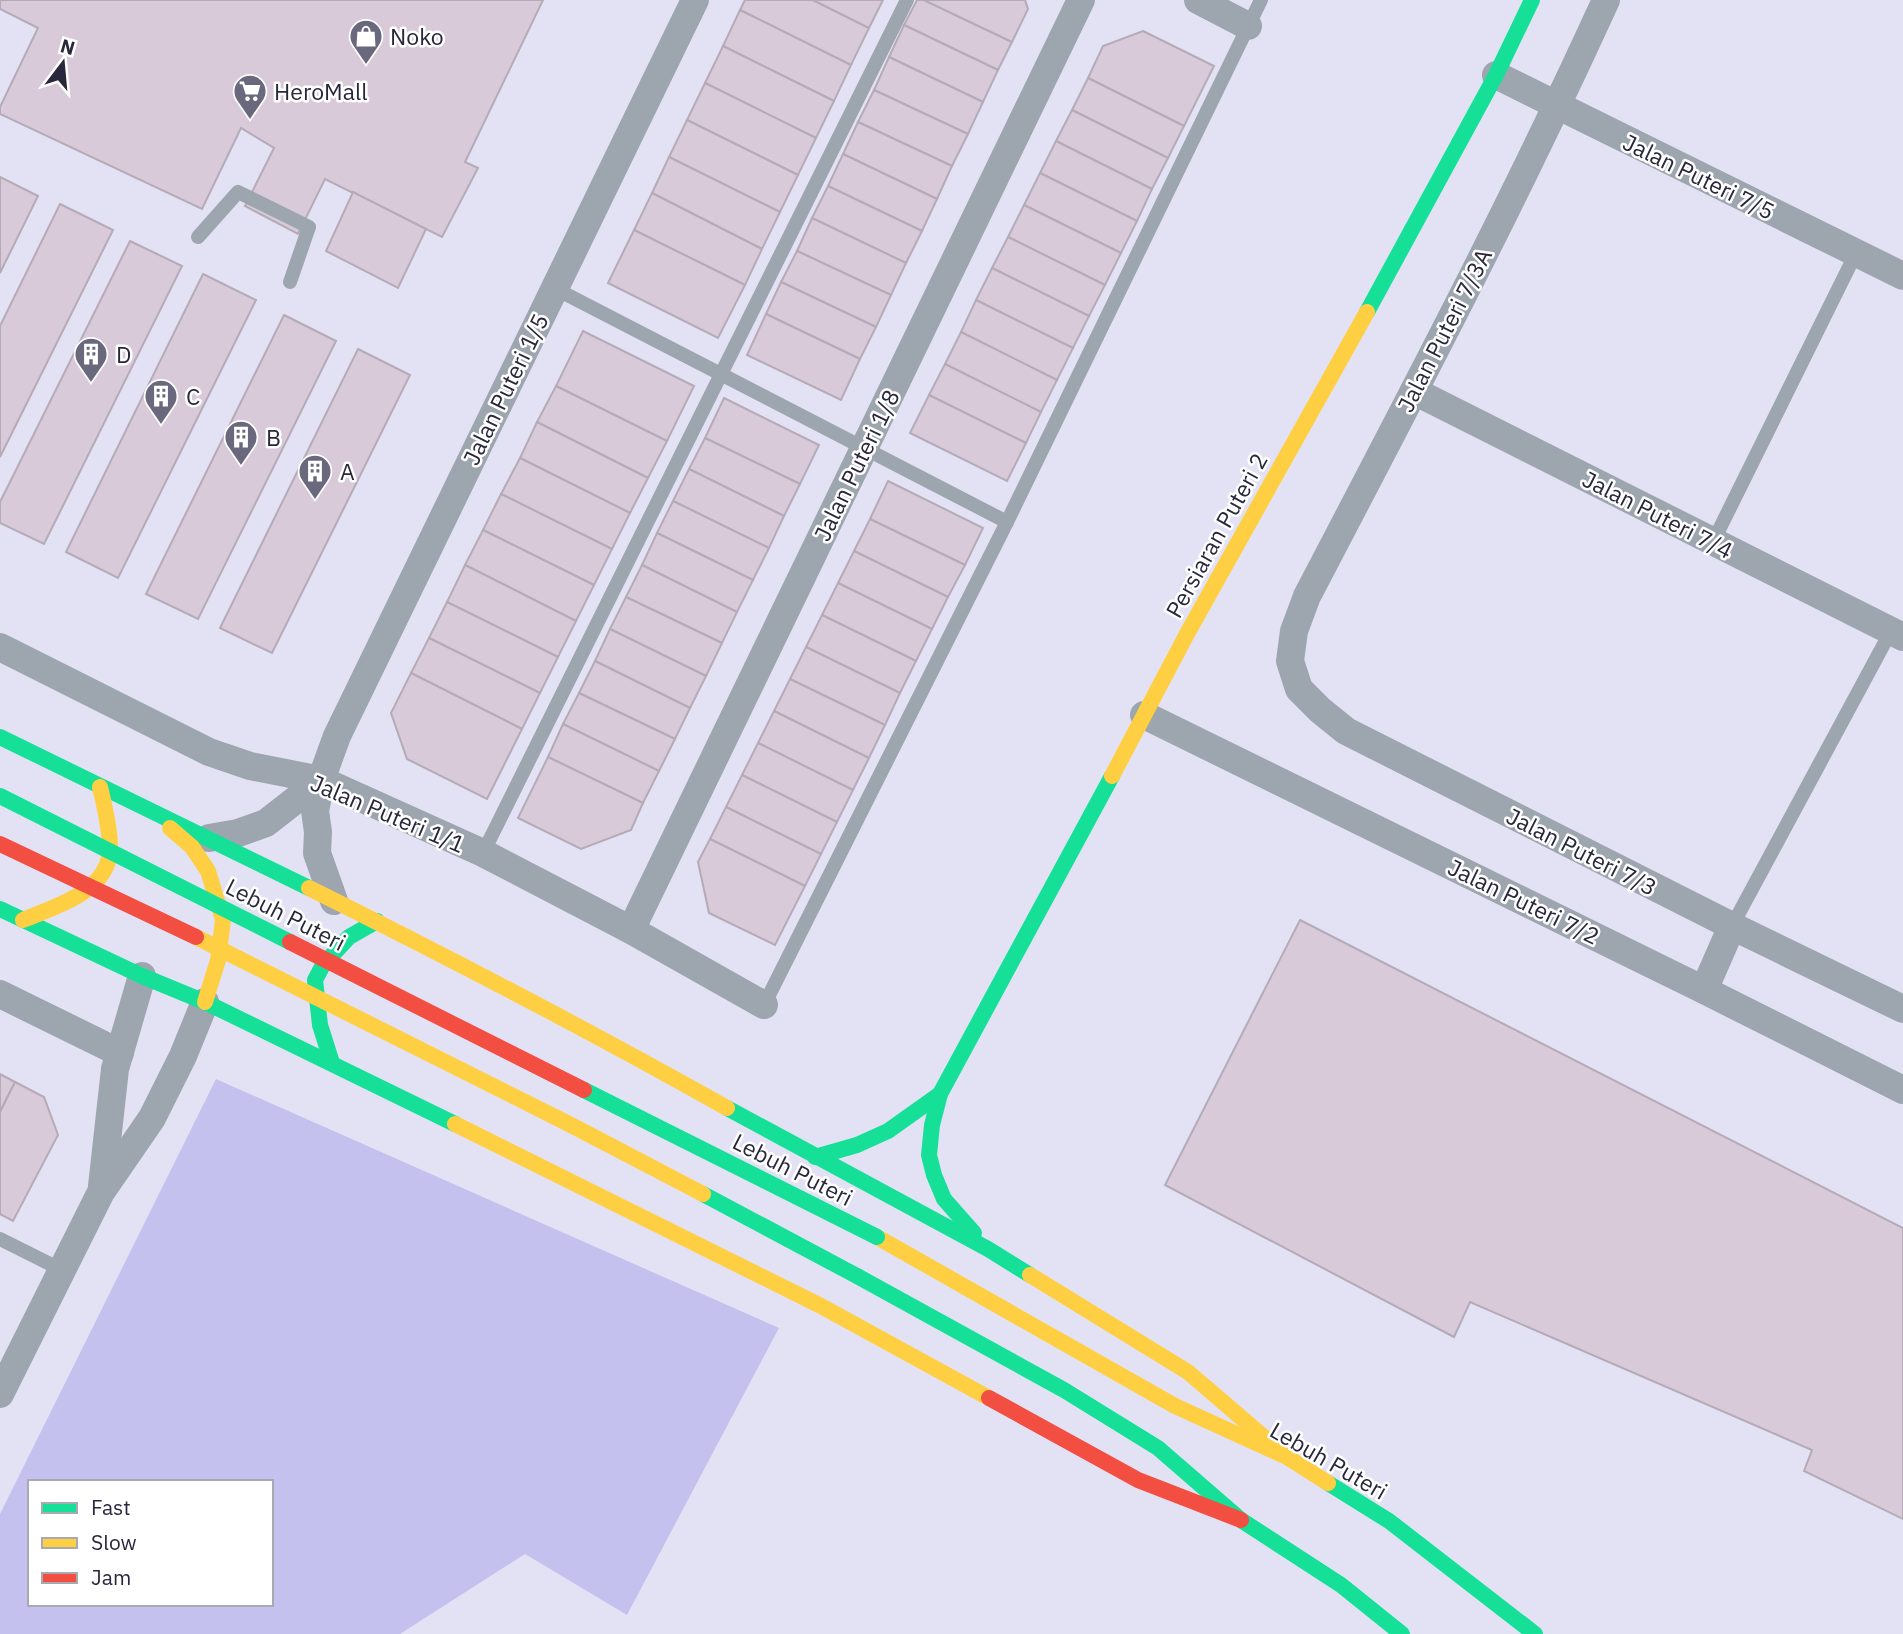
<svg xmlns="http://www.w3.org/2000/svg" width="1903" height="1634" font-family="'IBM Plex Sans',sans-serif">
	<rect width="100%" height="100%" fill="#e3e2f5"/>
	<path fill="#c5c1ef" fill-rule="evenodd" d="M 216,1079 L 779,1328 L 627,1615 L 525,1554 L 400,1634 L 0,1634 L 0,1514 ZM 30,1482 L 271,1482 L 271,1604 L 30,1604 Z"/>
	<g fill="#d9cada" stroke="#b5aab7" stroke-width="2">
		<path d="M 0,0 L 543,0 L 465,162 L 478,168 L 442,237 L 325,179 L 298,234 L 245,206 L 274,148 L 241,128 L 202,209 L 0,114 L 0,107 L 38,28 L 0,9 Z"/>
		<path d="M 745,0 L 813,0 L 869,28 L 851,65 L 740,10 Z"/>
		<path d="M 813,0 L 883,0 L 869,28 Z"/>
		<path d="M 917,0 L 924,0 L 1012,42 L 998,70 L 904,25 Z"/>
		<path d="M 924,0 L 1025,0 L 1028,9 L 1012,42 Z"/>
		<path d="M 740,10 L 851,65 L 834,101 L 723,46 Z"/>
		<path d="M 904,25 L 998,70 L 983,102 L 889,57 Z"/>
		<path d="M 1143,31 L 1214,66 L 1184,126 L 1088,78 L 1103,46 Z"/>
		<path d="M 723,46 L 834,101 L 816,138 L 705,83 Z"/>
		<path d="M 889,57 L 983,102 L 968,134 L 874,90 Z"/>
		<path d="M 1088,78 L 1184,126 L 1168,158 L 1072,110 Z"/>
		<path d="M 705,83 L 816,138 L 798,175 L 687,120 Z"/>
		<path d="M 874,90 L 968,134 L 952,166 L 858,122 Z"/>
		<path d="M 1072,110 L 1168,158 L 1152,189 L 1056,141 Z"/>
		<path d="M 687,120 L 798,175 L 780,212 L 669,157 Z"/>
		<path d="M 858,122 L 952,166 L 937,199 L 843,154 Z"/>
		<path d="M 1056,141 L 1152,189 L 1137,221 L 1040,173 Z"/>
		<path d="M 843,154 L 937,199 L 922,231 L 828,186 Z"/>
		<path d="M 669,157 L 780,212 L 762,249 L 652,193 Z"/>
		<path d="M 1040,173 L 1137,221 L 1121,253 L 1024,205 Z"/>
		<path d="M 0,177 L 38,196 L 0,273 Z"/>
		<path d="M 828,186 L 922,231 L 906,263 L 812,218 Z"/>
		<path d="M 353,192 L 426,229 L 398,288 L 326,251 Z"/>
		<path d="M 652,193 L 762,249 L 745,285 L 634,230 Z"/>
		<path d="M 60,204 L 113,230 L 0,457 L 0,326 Z"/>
		<path d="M 1024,205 L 1121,253 L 1105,285 L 1008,237 Z"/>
		<path d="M 812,218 L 906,263 L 891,295 L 797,251 Z"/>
		<path d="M 634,230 L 745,285 L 718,338 L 608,283 Z"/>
		<path d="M 1008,237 L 1105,285 L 1089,316 L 992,268 Z"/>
		<path d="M 130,241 L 182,266 L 44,544 L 0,523 L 0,502 Z"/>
		<path d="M 797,251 L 891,295 L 876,327 L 781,282 Z"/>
		<path d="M 992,268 L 1089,316 L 1073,348 L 976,300 Z"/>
		<path d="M 203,274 L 256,300 L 118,578 L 66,552 Z"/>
		<path d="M 781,282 L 876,327 L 860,359 L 766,314 Z"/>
		<path d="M 976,300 L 1073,348 L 1057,380 L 961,332 Z"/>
		<path d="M 766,314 L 860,359 L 841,400 L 747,355 Z"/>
		<path d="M 284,315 L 336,341 L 198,619 L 146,594 Z"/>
		<path d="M 583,331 L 694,386 L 667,441 L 556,386 Z"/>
		<path d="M 961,332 L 1057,380 L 1041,412 L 945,364 Z"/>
		<path d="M 358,349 L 410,375 L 272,653 L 220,628 Z"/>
		<path d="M 945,364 L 1041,412 L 1026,443 L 929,395 Z"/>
		<path d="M 556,386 L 667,441 L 648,478 L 537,422 Z"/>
		<path d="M 929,395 L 1026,443 L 1007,481 L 910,433 Z"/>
		<path d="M 724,398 L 819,445 L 800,484 L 705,438 Z"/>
		<path d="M 537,422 L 648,478 L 630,513 L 520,458 Z"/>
		<path d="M 705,438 L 800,484 L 784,516 L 689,469 Z"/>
		<path d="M 520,458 L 630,513 L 612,549 L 501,494 Z"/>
		<path d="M 689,469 L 784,516 L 769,548 L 673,501 Z"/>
		<path d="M 888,481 L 983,528 L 965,565 L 870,519 Z"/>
		<path d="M 501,494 L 612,549 L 594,585 L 483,530 Z"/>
		<path d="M 673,501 L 769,548 L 753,580 L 657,533 Z"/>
		<path d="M 870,519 L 965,565 L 948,597 L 854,551 Z"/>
		<path d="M 483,530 L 594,585 L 576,621 L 465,565 Z"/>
		<path d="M 657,533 L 753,580 L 737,612 L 642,565 Z"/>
		<path d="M 854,551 L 948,597 L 932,629 L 838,583 Z"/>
		<path d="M 465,565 L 576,621 L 558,657 L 447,602 Z"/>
		<path d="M 642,565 L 737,612 L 722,643 L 626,597 Z"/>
		<path d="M 838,583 L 932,629 L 916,661 L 822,615 Z"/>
		<path d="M 626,597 L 722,643 L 706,676 L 610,629 Z"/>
		<path d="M 447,602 L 558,657 L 540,693 L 429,638 Z"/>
		<path d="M 822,615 L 916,661 L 900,693 L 806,647 Z"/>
		<path d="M 610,629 L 706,676 L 690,708 L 595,661 Z"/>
		<path d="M 429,638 L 540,693 L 522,729 L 411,673 Z"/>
		<path d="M 806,647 L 900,693 L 885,725 L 790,679 Z"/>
		<path d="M 595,661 L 690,708 L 675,739 L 579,693 Z"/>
		<path d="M 411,673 L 522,729 L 487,799 L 407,759 L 391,713 Z"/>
		<path d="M 790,679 L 885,725 L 869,758 L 774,711 Z"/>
		<path d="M 579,693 L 675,739 L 659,771 L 563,724 Z"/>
		<path d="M 774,711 L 869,758 L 853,790 L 758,743 Z"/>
		<path d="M 563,724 L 659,771 L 643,803 L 548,757 Z"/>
		<path d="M 758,743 L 853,790 L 837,822 L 742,775 Z"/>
		<path d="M 548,757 L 643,803 L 631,830 L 581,849 L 518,818 Z"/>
		<path d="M 742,775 L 837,822 L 821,854 L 726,807 Z"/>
		<path d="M 726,807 L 821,854 L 805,886 L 710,839 Z"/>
		<path d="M 710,839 L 805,886 L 775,945 L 709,913 L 698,862 Z"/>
		<path d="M 1300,920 L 1903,1228 L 1903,1519 L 1804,1471 L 1812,1450 L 1470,1302 L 1454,1337 L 1165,1185 Z"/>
		<path d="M 0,1074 L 15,1082 L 0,1112 Z"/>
		<path d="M 15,1082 L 44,1097 L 58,1135 L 13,1221 L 0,1214 L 0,1112 Z"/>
	</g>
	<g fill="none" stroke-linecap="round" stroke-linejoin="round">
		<g stroke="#9da6ae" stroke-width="14">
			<path d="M 198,237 L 238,192 L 309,227 L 290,282"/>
			<path d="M 554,288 L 1007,522 L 1261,0"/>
			<path d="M 1713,542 L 1856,253"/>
			<path d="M 483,853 L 907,0"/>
			<path d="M 1732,926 L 1891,631"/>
			<path d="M 764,1005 L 1007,522"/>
			<path d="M 0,1239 L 62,1270"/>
		</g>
		<g stroke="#9da6ae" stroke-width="28">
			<path d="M 1198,0 L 1248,26"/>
			<path d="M 1606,0 C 1514,202 1410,399 1307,596 L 1294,631 L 1290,661 L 1299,689 L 1320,710 L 1346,731 L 1732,926 L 1903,1009"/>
			<path d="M 1496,75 L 1903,276"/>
			<path d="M 1414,391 L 1903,637"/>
			<path d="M 0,647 L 209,752 L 250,766 L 321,780 L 483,853 L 631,930 L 764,1005"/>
			<path d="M 1144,715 L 1704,990 L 1903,1090"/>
			<path d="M 209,838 L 238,833 L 266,823 L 321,780"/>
			<path d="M 334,901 L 317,853 L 318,832 L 315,811 L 321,780 L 337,736 L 695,0"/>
			<path d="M 631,930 L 1081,0"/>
			<path d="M 1704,990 L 1732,926"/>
			<path d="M 0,994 L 120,1053"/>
			<path d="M 102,1186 L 115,1069 L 142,976"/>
			<path d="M 0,1394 L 101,1192 L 152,1118 L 183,1056 L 205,1002"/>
		</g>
		<g stroke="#16e098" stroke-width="16">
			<path d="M 1367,312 L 1496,75 L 1532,0"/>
			<path d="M 0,737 L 309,888"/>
			<path d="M 0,909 L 142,976 L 205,1002 L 455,1124"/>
			<path d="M 332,1063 L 320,1025 L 315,980 L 323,965 L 349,937 L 377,921"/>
			<path d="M 727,1108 L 988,1249 L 1030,1275"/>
			<path d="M 815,1157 L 857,1145 L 888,1131 L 940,1094"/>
			<path d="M 974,1233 L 944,1199 L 934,1175 L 929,1155 L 932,1125 L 940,1094 L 1112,776"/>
			<path d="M 857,1276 L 1064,1390 L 1158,1448 L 1241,1520 L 1341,1585 L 1402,1634"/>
			<path d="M 1328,1483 L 1389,1521 L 1535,1634"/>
		</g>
		<g stroke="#ffcf43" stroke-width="16">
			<path d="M 1112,776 L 1188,632 L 1367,312"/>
			<path d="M 170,828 L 192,847 L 208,871 L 223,920 L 218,960 L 205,1002"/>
			<path d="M 309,888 C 450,958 590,1031 727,1108"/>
			<path d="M 23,920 C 53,907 100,895 109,858 C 113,841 104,804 100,787"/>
			<path d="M 455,1124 L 821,1306 L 989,1398"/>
			<path d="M 877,1237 L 1175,1406 L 1287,1457 L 1328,1483"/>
			<path d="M 1030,1275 L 1188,1372 L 1287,1457"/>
		</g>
		<path stroke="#f24e42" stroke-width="16" d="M 989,1398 L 1138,1480 L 1241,1520"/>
		<g stroke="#16e098" stroke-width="16">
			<path d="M 0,796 L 290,942"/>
			<path d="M 584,1090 L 877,1237"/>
			<path d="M 703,1194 L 857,1276"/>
		</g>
		<path stroke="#ffcf43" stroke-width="16" d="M 196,937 L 571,1125 L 703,1194"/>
		<g stroke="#f24e42" stroke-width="16">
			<path d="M 0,844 L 196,937"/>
			<path d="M 290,942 L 584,1090"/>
		</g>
	</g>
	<defs>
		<symbol id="shop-pin" viewBox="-11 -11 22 30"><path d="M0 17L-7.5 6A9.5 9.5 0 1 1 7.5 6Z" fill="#6a687d" stroke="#fff"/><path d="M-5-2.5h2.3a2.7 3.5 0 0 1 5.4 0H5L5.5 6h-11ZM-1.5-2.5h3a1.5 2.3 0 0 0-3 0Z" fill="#fff"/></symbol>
		<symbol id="supermarket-pin" viewBox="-11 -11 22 30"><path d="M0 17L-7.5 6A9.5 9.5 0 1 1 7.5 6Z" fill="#6a687d" stroke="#fff"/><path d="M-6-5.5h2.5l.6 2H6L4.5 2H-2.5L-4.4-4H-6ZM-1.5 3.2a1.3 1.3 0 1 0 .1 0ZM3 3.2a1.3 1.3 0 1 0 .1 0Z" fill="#fff"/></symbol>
		<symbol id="building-pin" viewBox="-11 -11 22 30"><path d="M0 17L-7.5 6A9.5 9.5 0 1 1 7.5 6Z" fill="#6a687d" stroke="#fff"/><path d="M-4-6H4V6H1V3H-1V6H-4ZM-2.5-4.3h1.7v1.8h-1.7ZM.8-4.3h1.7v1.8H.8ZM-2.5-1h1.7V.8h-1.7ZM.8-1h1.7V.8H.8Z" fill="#fff"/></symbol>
	</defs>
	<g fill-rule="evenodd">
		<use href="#shop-pin" x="347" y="17" width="38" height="52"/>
		<use href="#supermarket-pin" x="231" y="72" width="38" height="52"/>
		<use href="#building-pin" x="72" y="335" width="38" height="52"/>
		<use href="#building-pin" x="142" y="377" width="38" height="52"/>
		<use href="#building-pin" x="222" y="418" width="38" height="52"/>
		<use href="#building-pin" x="296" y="452" width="38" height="52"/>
	</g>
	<g text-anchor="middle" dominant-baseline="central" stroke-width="5" stroke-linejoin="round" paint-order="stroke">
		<g font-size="23" fill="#29273c" stroke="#fff" text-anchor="start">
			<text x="390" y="36">Noko</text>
			<text x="274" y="91">HeroMall</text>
			<text x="116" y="354">D</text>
			<text x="186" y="396">C</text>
			<text x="266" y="437">B</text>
			<text x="340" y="471">A</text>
		</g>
		<g font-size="23" fill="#29273c" stroke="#fff">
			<text transform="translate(1699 176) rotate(26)">Jalan Puteri 7/5</text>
			<text transform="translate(1444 330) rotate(-63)">Jalan Puteri 7/3A</text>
			<text transform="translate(505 389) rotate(-64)">Jalan Puteri 1/5</text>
			<text transform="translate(856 465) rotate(-64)">Jalan Puteri 1/8</text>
			<text transform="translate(1658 514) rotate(27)">Jalan Puteri 7/4</text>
			<text transform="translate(1216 535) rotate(-61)">Persiaran Puteri 2</text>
			<text transform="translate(388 813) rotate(23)">Jalan Puteri 1/1</text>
			<text transform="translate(1582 851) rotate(27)">Jalan Puteri 7/3</text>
			<text transform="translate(1524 901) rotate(26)">Jalan Puteri 7/2</text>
			<text transform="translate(286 914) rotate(27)">Lebuh Puteri</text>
			<text transform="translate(793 1169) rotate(27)">Lebuh Puteri</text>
			<text transform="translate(1329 1460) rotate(30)">Lebuh Puteri</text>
		</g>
	</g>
	<rect x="28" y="1480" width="245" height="126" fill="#ffffff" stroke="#a9a9b1" stroke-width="2"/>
	<rect x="42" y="1503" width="35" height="10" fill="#16e098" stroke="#a9a9b1" stroke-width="2"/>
	<text x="91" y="1515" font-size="21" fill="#29273c">Fast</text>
	<rect x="42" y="1538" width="35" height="10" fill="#ffcf43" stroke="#a9a9b1" stroke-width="2"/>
	<text x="91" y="1550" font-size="21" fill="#29273c">Slow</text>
	<rect x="42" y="1573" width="35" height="10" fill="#f24e42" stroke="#a9a9b1" stroke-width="2"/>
	<text x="91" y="1585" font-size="21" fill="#29273c">Jam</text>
	<g transform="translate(63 63) rotate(16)" stroke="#ffffff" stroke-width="5" paint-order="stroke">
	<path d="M0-5L12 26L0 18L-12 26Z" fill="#29273c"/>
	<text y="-10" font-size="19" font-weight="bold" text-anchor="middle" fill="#29273c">N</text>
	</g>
</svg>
